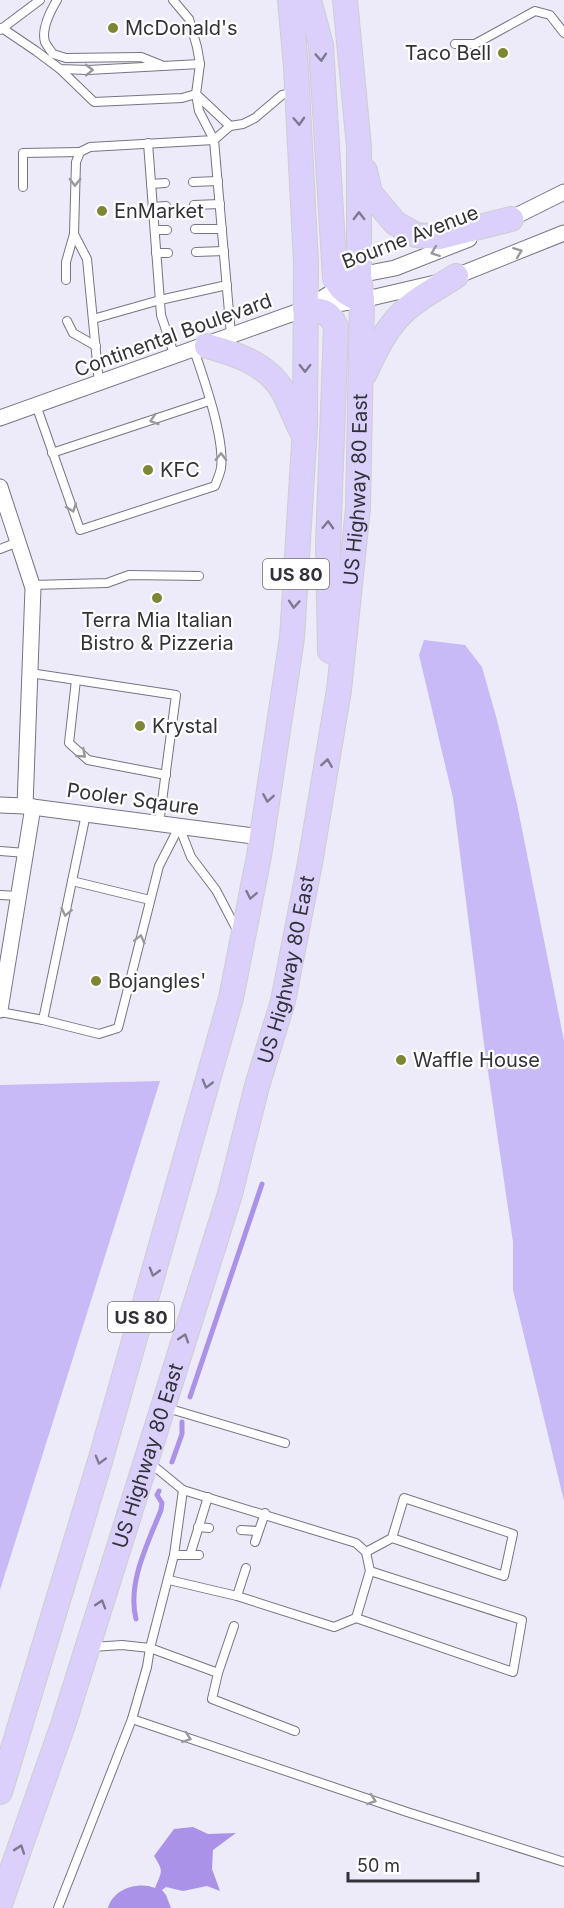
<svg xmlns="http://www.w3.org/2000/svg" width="564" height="1908" font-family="Inter,sans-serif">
	<rect width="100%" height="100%" fill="#edeaf9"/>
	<g fill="#c8b9f7">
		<path d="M 424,640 L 465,645 L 482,667 L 497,720 L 517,804 L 564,1041 L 564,1501 L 513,1290 L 513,1242 L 484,1044 L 453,798 L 419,655 Z"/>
		<path d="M 160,1081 L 0,1590 L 0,1085 Z"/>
	</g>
	<path fill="#a992e8" d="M 193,1827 L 208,1834 L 236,1833 L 213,1850 L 212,1869 L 220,1891 L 207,1886 L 183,1891 L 166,1887 L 162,1890 L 166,1895 L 171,1908 L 108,1908 C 113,1889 138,1881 155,1888 C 162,1871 164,1872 154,1856 L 174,1829 Z"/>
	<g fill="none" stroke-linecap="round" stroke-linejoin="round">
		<g stroke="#a992e8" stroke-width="5">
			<path d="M 190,1397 L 262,1184"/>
			<path d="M 172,1462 L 182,1434 L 182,1422"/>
			<path d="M 136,1619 C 127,1583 148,1543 161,1510 L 162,1503 L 157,1495 L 159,1491"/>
		</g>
		<defs>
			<g id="service">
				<path d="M 57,0 C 51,10 41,29 45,42 C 47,46 51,51 53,54 L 66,58 L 141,57 L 161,65"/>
				<path d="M 173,0 L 189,19 L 197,47 L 200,64 L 196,94 L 230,126"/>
				<path d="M 2,28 L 36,51 L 60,69 L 88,70 L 200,64"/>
				<path d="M 0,30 L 40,0"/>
				<path d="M 455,44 L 475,44 L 535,11 L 550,15 L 564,33"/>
				<path d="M 60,69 L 94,102 L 182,98 L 196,94 L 199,111 L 214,140 L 90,147 L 80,152 L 76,162 L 74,234 L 87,259 L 99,383"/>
				<path d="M 148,143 L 161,315 L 175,357"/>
				<path d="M 193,182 L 218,181"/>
				<path d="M 151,184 L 165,183"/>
				<path d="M 23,187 L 23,153 L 80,152"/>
				<path d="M 194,205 L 220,204"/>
				<path d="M 153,207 L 166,206"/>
				<path d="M 195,229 L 222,229"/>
				<path d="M 155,230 L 167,230"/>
				<path d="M 196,252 L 224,251"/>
				<path d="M 156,253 L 168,253"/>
				<path d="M 66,280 L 66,262 L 74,234"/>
				<path d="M 93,319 L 160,300 L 227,285"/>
				<path d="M 67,321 L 73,333 L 96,346"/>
				<path d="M 231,335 L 214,140 L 230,126 L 243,124 L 255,118 L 282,95 L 293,92"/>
				<path d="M 36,405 L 80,530 L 215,486 C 217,480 220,474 221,468 C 225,439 204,379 194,350"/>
				<path d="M 52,453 L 209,401"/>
				<path d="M 0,549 L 18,542"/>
				<path d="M 32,585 L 107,583 L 129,575 L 199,576"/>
				<path d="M 30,673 L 176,695 L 159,824"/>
				<path d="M 76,680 L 69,743 L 88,760 L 166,775"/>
				<path d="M 86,814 L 43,1020 L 99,1034 L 118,1028 L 159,866 L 179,827"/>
				<path d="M 179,826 L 191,857 L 216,890 L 238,932"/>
				<path d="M 0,851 L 26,853"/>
				<path d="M 72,881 L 150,900"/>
				<path d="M 0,895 L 19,896"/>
				<path d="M 0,1012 L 43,1020"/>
				<path d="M 167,1408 L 285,1443"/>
				<path d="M 198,1527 L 209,1528"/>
				<path d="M 241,1530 L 258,1531"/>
				<path d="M 255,1542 L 265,1513"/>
				<path d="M 366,1552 L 392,1538 L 504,1576 L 513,1534 L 404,1498 L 392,1538"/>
				<path d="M 174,1555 L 190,1555 L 208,1497"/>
				<path d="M 190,1555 L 199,1555"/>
				<path d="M 169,1580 L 237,1596 L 334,1627 L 356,1618 L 370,1571 L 366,1552 L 356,1543 L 183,1490"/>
				<path d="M 237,1596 L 246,1568"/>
				<path d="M 356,1618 L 513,1672 L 522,1620 L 370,1571"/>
				<path d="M 92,1647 L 122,1645 L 150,1648 L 174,1555 L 183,1490 L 150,1463"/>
				<path d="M 218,1673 L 234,1626"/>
				<path d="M 132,1719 L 407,1812 L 564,1862"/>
				<path d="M 58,1908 L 132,1719 L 147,1667 L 150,1648 L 218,1673 L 212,1699 L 295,1731"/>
			</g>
			<g id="minor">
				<path d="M 504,222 L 564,192"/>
				<path d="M 310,306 L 359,275 L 395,268 L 469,239"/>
				<path d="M 0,418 L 305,309 L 362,300 L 444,281 L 564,233"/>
				<path d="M 0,487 L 33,588 L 25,806"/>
				<path d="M 0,805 L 25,806 L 261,837"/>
				<path d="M 0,1010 L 33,807"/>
			</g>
			<g id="primary">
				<path d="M 309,0 L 321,45 L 335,278 C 341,291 349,295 362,300"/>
				<path d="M 365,171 L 370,193 L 395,223 L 416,235 L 439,237 L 511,219"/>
				<path d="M 305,309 C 322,311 329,310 336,327 L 328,545 L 330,651"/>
				<path d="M 207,346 C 236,354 266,363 283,391 C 290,404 296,420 303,434"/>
				<path d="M 365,373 C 376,349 388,324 409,307 C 423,295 441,286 456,276"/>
				<path d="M 0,1792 L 101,1458 L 231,998 L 259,856 L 292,638 L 305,427 L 306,263 L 296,67 L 290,0"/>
				<path id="s1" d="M 0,1904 L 64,1722 L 230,1194 L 257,1086 L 283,1001 L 310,863 L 339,690 L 358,508 L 362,300 L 359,275 L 359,147 L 345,0"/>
			</g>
		</defs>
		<use href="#service" stroke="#787582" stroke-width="10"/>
		<use href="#minor" stroke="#787582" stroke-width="17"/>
		<use href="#primary" stroke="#cececf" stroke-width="26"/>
		<use href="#service" stroke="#fff" stroke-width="8"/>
		<use href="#minor" stroke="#fff" stroke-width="15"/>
		<use href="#primary" stroke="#dad0fb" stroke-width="24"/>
	</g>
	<defs><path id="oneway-chevron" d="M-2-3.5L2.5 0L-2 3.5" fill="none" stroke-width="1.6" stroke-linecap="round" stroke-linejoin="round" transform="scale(1.5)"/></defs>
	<g stroke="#7e7990">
		<use href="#oneway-chevron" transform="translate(321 57) rotate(86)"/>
		<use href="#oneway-chevron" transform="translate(299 121) rotate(87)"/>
		<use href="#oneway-chevron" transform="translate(359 216) rotate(-90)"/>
		<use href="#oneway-chevron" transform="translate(305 368) rotate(90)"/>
		<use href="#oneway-chevron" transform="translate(328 525) rotate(-88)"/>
		<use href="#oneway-chevron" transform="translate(294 604) rotate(94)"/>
		<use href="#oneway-chevron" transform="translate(327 763) rotate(-81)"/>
		<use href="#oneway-chevron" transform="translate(268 798) rotate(99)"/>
		<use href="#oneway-chevron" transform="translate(251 895) rotate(101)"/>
		<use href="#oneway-chevron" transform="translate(207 1084) rotate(106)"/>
		<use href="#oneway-chevron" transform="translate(154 1272) rotate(106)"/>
		<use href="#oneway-chevron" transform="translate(184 1338) rotate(-72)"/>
		<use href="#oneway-chevron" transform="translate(100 1460) rotate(106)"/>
		<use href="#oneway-chevron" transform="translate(101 1604) rotate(-73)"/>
		<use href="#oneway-chevron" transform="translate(20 1849) rotate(-71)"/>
	</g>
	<g stroke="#99989c">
		<use href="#oneway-chevron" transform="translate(89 70) rotate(-1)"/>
		<use href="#oneway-chevron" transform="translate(75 182) rotate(91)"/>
		<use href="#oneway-chevron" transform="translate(435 252) rotate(159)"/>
		<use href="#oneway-chevron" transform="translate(518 252) rotate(-21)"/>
		<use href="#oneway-chevron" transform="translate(154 420) rotate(162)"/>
		<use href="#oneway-chevron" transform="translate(221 457) rotate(-89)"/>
		<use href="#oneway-chevron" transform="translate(72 508) rotate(69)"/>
		<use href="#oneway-chevron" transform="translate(82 754) rotate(41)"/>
		<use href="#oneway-chevron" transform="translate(66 912) rotate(102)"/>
		<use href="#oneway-chevron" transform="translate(140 939) rotate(-76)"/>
		<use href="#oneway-chevron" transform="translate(187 1738) rotate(19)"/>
		<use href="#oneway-chevron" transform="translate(372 1800) rotate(19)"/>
	</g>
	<g fill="#7d8733" stroke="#fff" stroke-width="2">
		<circle cx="113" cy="28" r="6"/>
		<circle cx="503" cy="53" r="6"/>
		<circle cx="102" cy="211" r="6"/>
		<circle cx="148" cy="470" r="6"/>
		<circle cx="157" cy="598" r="6"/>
		<circle cx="140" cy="726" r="6"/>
		<circle cx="96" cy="981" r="6"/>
		<circle cx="401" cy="1060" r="6"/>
	</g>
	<g text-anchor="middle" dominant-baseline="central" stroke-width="4.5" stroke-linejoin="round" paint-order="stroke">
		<g fill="#fff" stroke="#707074" stroke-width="1.5">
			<rect x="263" y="559" width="66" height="30" rx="4.5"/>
			<rect x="108" y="1302" width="66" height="30" rx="4.5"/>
		</g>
		<g font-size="18" font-weight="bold" fill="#333238">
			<text x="296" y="574">US 80</text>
			<text x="141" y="1317">US 80</text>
		</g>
		<g font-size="20" fill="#333238" stroke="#fff" text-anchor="start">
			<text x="125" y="28">McDonald's</text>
			<text x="491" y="53" text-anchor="end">Taco Bell</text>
			<text x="114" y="211">EnMarket</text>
			<text x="160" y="470">KFC</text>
			<text x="157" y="620" text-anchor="middle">Terra Mia Italian<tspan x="157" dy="23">Bistro &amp; Pizzeria</tspan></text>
			<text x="152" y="726">Krystal</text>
			<text x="108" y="981">Bojangles'</text>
			<text x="413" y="1060">Waffle House</text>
		</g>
		<g font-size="20" fill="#333238" stroke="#fff">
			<text transform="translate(410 237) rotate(-21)">Bourne Avenue</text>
			<text transform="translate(173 335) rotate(-20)">Continental Boulevard</text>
			<text stroke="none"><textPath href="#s1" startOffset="1464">US Highway 80 East</textPath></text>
			<text transform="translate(133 799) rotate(8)">Pooler Sqaure</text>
			<text stroke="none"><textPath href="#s1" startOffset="978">US Highway 80 East</textPath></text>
			<text stroke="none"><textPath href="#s1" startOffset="472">US Highway 80 East</textPath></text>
		</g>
	</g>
	<path d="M348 1872v9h130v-9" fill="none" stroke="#333238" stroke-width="3"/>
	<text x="357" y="1872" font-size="18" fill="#333238" stroke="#ffffff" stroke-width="4.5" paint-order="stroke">50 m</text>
</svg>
